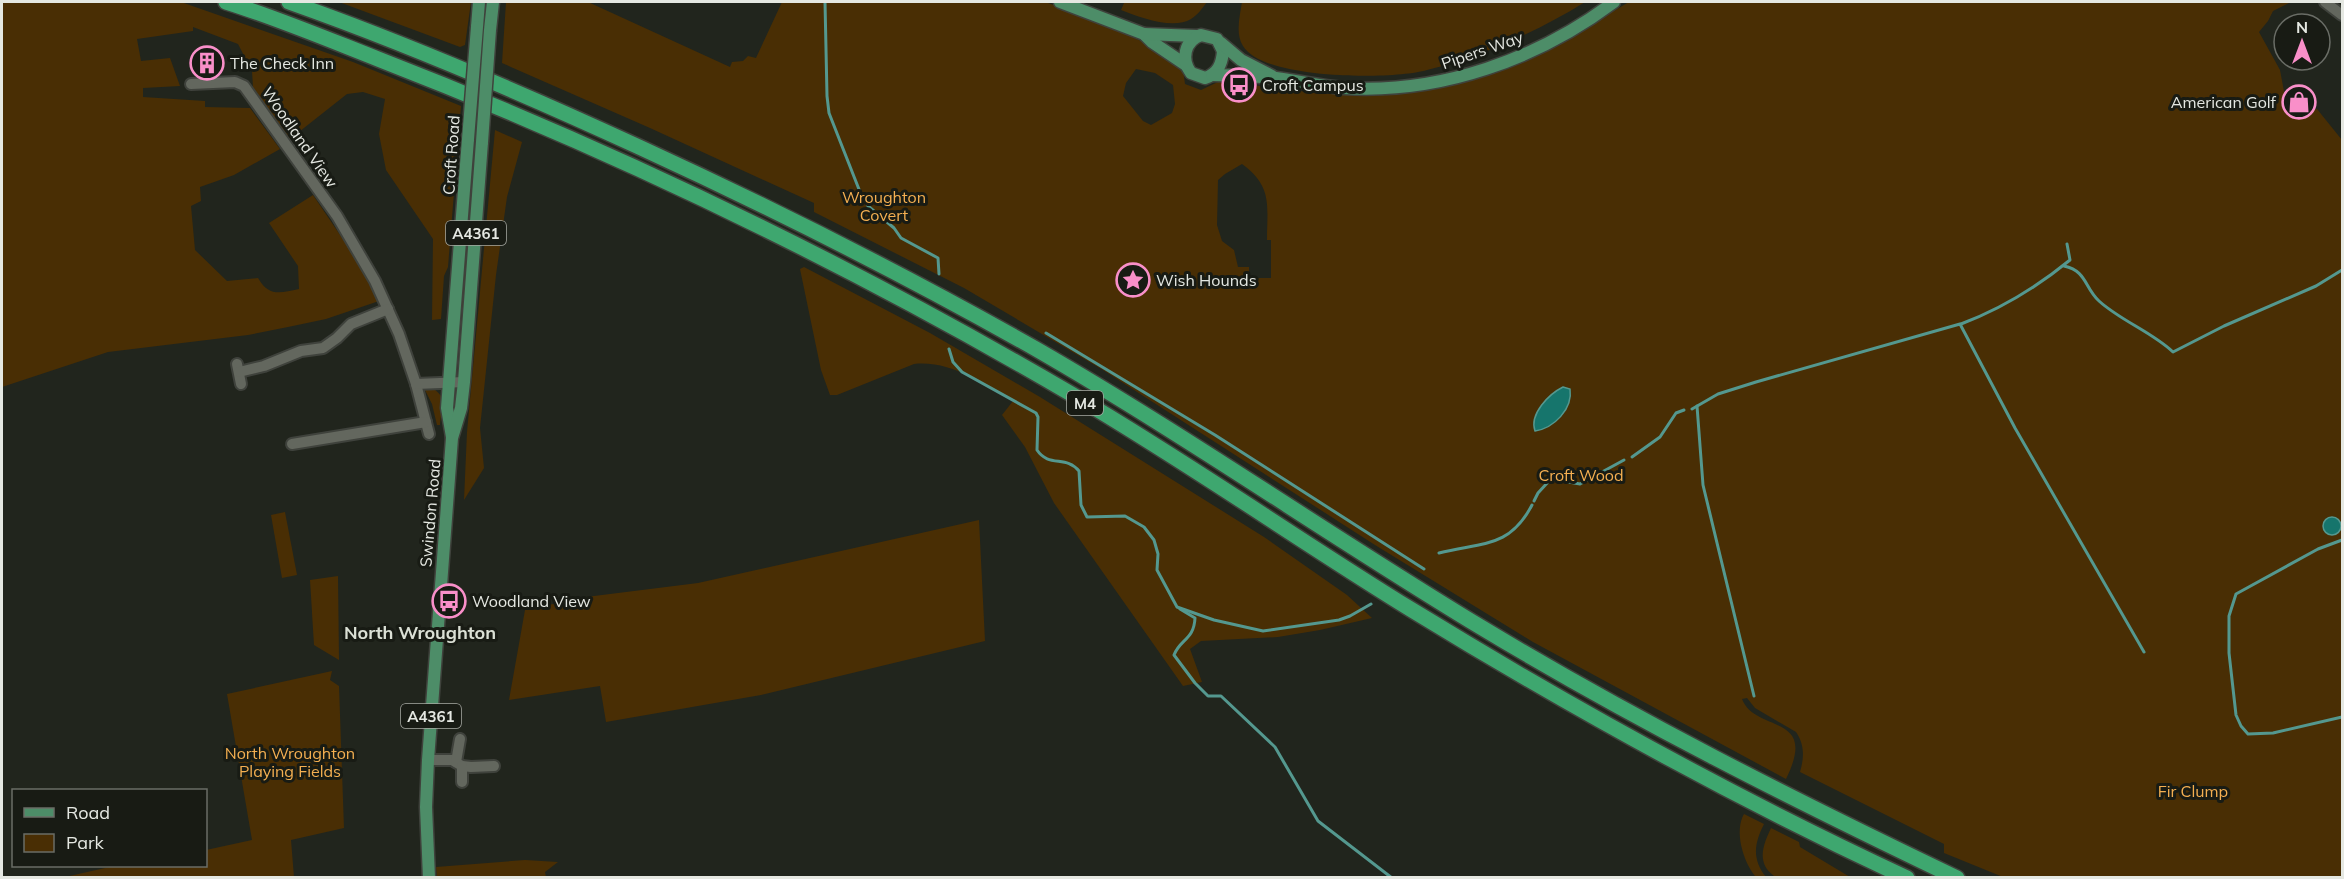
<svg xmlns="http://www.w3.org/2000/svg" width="2344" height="879" font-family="Mulish,sans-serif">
	<rect width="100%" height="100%" fill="#21251d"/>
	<g fill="#492e04" fill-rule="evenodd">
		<path d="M 2,2 L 181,2 L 353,62 L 461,106 L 448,267 L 444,276 L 441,319 L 432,320 L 433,239 L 386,170 L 379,134 L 385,99 L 363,92 L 347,94 L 290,139 L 253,87 L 252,71 L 238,44 L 193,27 L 193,31 L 137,39 L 141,61 L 170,58 L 180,86 L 143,88 L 143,97 L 205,101 L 205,107 L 250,108 L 280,149 L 234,175 L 200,187 L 201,201 L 191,206 L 195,250 L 227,281 L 258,278 C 269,297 280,293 299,289 L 298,266 L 269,223 L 313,195 L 355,257 L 379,301 L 326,319 L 288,327 L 248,335 L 108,352 L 2,387 Z"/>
		<path d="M 339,2 L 471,2 L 465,45 L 460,47 Z"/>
		<path d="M 506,2 L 588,2 L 730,67 L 732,62 L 743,61 L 748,56 L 756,58 L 782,2 L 1045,2 L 1091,18 L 1154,47 L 1183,69 L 1185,84 L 1201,90 L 1220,81 L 1324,94 L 1428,90 L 1533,58 L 1629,2 L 2291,2 L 2273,11 L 2268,21 L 2259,32 L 2280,70 L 2288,113 L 2317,109 L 2342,140 L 2342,877 L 2003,877 L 1944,853 L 1944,844 L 1800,772 C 1804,758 1805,745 1796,732 L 1755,708 L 1747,698 L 1742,699 C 1756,734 1819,712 1786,779 L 1533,642 L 1375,545 L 1103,370 L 964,288 L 814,212 L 814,203 L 650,128 L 502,63 ZM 1136,69 L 1155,73 L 1173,85 L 1175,104 L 1172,113 L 1151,125 L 1143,121 L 1123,96 L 1126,83 ZM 1242,164 C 1273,187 1267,205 1267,240 L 1271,240 L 1271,278 L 1249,278 L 1249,267 L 1238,267 L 1234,250 L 1222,241 L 1217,225 L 1218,180 L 1225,174 Z"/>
		<path d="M 1129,2 L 1207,2 C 1203,7 1198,15 1191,19 C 1173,30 1139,17 1121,10 L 1124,3 Z"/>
		<path d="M 1242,2 L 1585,2 C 1537,32 1482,56 1427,70 C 1393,80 1263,80 1243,46 C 1235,34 1240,15 1242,2 Z"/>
		<path d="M 495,130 L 522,142 L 507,197 L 496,275 L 480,428 L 484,468 L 464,500 L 467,432 Z"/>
		<path d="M 474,138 L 477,138 L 463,308 L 461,312 Z"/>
		<path d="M 804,267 L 930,333 L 1040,397 L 1264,537 L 1347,595 L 1372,618 L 1320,630 L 1278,637 L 1201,641 L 1190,649 L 1202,682 L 1183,686 L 1054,503 L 1025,447 L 1002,415 L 1013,401 C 985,384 950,360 914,364 L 837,395 L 830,395 L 821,370 L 800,269 Z"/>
		<path d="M 431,387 C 450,399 441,408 440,425 L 437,425 L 432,404 L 425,390 L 425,388 Z"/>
		<path d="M 285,512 L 297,575 L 282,578 L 271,515 Z"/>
		<path d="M 979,520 L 985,641 L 761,695 L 606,722 L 600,686 L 509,700 L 525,610 L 586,597 L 698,583 Z"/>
		<path d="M 338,576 L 339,660 L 314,645 L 310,580 Z"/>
		<path d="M 332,671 L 330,680 L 339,686 L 344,828 L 291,840 L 294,877 L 65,877 L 114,866 L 206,866 L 206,850 L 252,840 L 227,694 Z"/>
		<path d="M 1744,814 L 1764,824 C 1754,844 1752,859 1766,877 L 1755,876 C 1743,861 1734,831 1744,814 Z"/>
		<path d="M 1771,828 L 1799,842 L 1800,847 L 1850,877 L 1774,876 C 1756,863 1763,845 1771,828 Z"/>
		<path d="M 525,860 L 558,862 L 545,872 L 546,877 L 522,877 L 521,876 L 437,877 L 436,867 Z"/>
	</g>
	<g fill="#16756c" stroke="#54988f" stroke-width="1.5">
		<path d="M 1563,387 L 1570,389 C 1573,409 1554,428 1535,431 C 1529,414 1549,394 1563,387 Z"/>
		<circle cx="2332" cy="526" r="9"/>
	</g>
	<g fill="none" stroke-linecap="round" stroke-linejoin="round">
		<g stroke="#54988f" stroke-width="3">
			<path d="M 825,2 L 827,96 L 829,113 L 862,197 L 868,206 L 894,228 L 901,238 L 938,258 L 939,274"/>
			<path d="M 2064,266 C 2087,271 2084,287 2099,301 C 2121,321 2152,332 2173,352 L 2224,326 L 2316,286 L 2342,270"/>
			<path d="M 1961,324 C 2001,309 2037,287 2070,260 L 2067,244"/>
			<path d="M 1046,333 L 1215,435 L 1424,569"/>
			<path d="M 949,349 L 953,362 L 962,372 L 1036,413 L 1038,417 L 1037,450 C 1049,468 1066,455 1079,471 L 1081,505 L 1087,517 L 1125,516 L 1144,527 L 1154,540 L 1158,554 L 1157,570 L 1177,607 L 1214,620 L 1263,631 L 1339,620 L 1350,616 L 1371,604"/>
			<path d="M 1697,406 L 1703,485 L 1754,696"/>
			<path d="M 1692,409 L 1718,394 L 1756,382 L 1960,324 L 2015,428 L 2144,652"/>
			<path d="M 1632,457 L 1660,437 L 1676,413 L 1684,410"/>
			<path d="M 1534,501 L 1538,493 L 1549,481 L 1557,480 L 1580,484 L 1624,460"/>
			<path d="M 2342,540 L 2318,549 L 2236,594 L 2229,616 L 2229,653 L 2236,715 L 2241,726 L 2248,734 L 2273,733 L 2342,717"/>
			<path d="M 1439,553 C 1481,542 1509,549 1532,505"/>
			<path d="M 1180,609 L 1195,618 C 1194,640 1180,639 1174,655 L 1195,683 L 1208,696 L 1221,696 L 1275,747 L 1318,821 L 1392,878"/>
		</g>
		<defs>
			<g id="minor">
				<path d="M 2325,2 L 2342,15"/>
				<path d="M 191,84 L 235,82 L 244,86 L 337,216 L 375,281 L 399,334 L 416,384 L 429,434"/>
				<path d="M 237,364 L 241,384"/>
				<path d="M 239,372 L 264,366 L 301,351 L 323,348 L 337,338 L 351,324 L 388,309"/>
				<path d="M 416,384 L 464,382"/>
				<path d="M 292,444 L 426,422"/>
				<path d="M 428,760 L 452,760 L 462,766 L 471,767 L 494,766"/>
				<path d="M 456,762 L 460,739"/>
				<path d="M 462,766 L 462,782"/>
			</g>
			<g id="major">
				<path d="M 1060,2 L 1144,34 L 1152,42 L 1186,65"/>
				<path d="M 477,27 L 479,2"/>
				<path d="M 490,30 L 493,2"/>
				<path d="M 1144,34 L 1197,36"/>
				<path d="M 1201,35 L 1217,39 L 1223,51 C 1222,64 1218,74 1205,78 L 1191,73 C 1181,60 1184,41 1201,35 Z"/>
				<path d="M 1221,43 L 1241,60 L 1272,76"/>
				<path d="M 1212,75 C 1233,75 1255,76 1276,78 C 1299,81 1321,86 1344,88 C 1441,94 1538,59 1614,2"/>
				<path d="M 452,437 L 447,408 L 468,139"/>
				<path d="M 429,878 L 426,807 L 428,760 L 452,438 L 461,408 L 464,382 L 482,142"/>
			</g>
			<g id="highway">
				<path d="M 226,2 C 277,18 327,39 378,59 C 618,152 851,265 1073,395 C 1189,463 1298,540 1412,610 C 1572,708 1737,799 1907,878"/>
				<path d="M 289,2 C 408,44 524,94 639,147 C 774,209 907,276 1036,349 C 1187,436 1330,536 1479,626 C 1633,719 1794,800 1957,878"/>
			</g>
		</defs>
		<use href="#minor" stroke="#3f423c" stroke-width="14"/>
		<use href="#major" stroke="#3f423c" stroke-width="15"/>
		<use href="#highway" stroke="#3f423c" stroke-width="18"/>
		<use href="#minor" stroke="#63675e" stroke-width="10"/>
		<use href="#major" stroke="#4d8d68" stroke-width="12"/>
		<use href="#highway" stroke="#3ea76f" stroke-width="15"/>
		<defs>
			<g id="major-bridge">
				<path d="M 468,139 L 477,27"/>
				<path d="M 482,142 L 490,30"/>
			</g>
		</defs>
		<use href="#major-bridge" stroke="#3f423c" stroke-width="15" stroke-linecap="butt"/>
		<use href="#major-bridge" stroke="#4d8d68" stroke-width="12"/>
	</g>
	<defs>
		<symbol id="building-ring" viewBox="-11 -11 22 22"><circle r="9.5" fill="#181b14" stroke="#f98fc9" stroke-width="1.5"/><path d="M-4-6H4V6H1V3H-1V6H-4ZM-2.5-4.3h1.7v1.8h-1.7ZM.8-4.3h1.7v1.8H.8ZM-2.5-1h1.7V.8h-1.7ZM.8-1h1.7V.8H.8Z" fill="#f98fc9"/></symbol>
		<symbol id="bus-ring" viewBox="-11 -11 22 22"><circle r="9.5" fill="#181b14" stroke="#f98fc9" stroke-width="1.5"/><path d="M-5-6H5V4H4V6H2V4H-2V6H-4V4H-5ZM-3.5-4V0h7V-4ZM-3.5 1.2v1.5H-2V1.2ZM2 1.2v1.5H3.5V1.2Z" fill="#f98fc9"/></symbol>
		<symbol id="shop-ring" viewBox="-11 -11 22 22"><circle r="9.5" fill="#181b14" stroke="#f98fc9" stroke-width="1.5"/><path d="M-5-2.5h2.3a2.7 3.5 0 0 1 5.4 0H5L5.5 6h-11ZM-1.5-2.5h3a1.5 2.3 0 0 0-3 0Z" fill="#f98fc9"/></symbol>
		<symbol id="sight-ring" viewBox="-11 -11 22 22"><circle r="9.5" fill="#181b14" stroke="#f98fc9" stroke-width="1.5"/><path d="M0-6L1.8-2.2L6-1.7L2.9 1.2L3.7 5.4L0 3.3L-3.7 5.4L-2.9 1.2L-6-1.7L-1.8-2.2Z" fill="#f98fc9"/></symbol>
	</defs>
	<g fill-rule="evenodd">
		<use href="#building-ring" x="188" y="44" width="38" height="38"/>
		<use href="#bus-ring" x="1220" y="66" width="38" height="38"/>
		<use href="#shop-ring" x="2280" y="83" width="38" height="38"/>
		<use href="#sight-ring" x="1114" y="261" width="38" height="38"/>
		<use href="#bus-ring" x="430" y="582" width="38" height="38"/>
	</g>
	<g text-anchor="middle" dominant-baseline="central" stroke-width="6" stroke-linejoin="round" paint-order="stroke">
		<g fill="#181b14" stroke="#a8aaa4" stroke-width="1.5">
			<rect x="446" y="221" width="60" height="24" rx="4.5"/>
			<rect x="1067" y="391" width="36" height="24" rx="4.5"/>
			<rect x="401" y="704" width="60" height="24" rx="4.5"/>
		</g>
		<g font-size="15" font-weight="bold" fill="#e5e8e2">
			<text x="476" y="233">A4361</text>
			<text x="1085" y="403">M4</text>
			<text x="431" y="716">A4361</text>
		</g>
		<g font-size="16" fill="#e5e8e2" stroke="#181b14">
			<text transform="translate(1482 50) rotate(-19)">Pipers Way</text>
			<text transform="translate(300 137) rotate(55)">Woodland View</text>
			<text transform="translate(451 155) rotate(-86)">Croft Road</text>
			<text transform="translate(430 513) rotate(-85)">Swindon Road</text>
		</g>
		<g font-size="16" fill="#e5e8e2" stroke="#181b14" text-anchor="start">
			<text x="230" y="63">The Check Inn</text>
			<text x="1262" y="85">Croft Campus</text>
			<text x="2276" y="102" text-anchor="end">American Golf</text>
			<text x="1156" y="280">Wish Hounds</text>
			<text x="472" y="601">Woodland View</text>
		</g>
		<g font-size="16" fill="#f4af51" stroke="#181b14">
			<text x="884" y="197">Wroughton<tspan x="884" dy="18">Covert</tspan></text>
			<text x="1581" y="475">Croft Wood</text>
			<text x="290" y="753">North Wroughton<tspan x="290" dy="18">Playing Fields</tspan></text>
			<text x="2193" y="791">Fir Clump</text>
		</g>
		<g font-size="18" font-weight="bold" fill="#dbe0d5" stroke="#181b14">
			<text x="420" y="632">North Wroughton</text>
		</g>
	</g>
	<rect width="2344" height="879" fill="none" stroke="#e5e8e2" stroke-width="6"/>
	<rect x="12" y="789" width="195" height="78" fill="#181b14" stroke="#6a6d66" stroke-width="1.5"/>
	<rect x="24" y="808" width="30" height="9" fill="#4d8d68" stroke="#6a6d66" stroke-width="1.5"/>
	<text x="66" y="819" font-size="18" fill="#e5e8e2">Road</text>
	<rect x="24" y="834" width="30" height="18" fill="#492e04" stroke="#6a6d66" stroke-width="1.5"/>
	<text x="66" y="849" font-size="18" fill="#e5e8e2">Park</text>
	<g transform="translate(2302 42)"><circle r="28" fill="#181b14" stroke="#6a6d66" stroke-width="1.5"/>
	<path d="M0-4.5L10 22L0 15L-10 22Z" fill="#f98fc9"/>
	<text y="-9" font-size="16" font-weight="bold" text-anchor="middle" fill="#e5e8e2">N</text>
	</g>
</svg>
